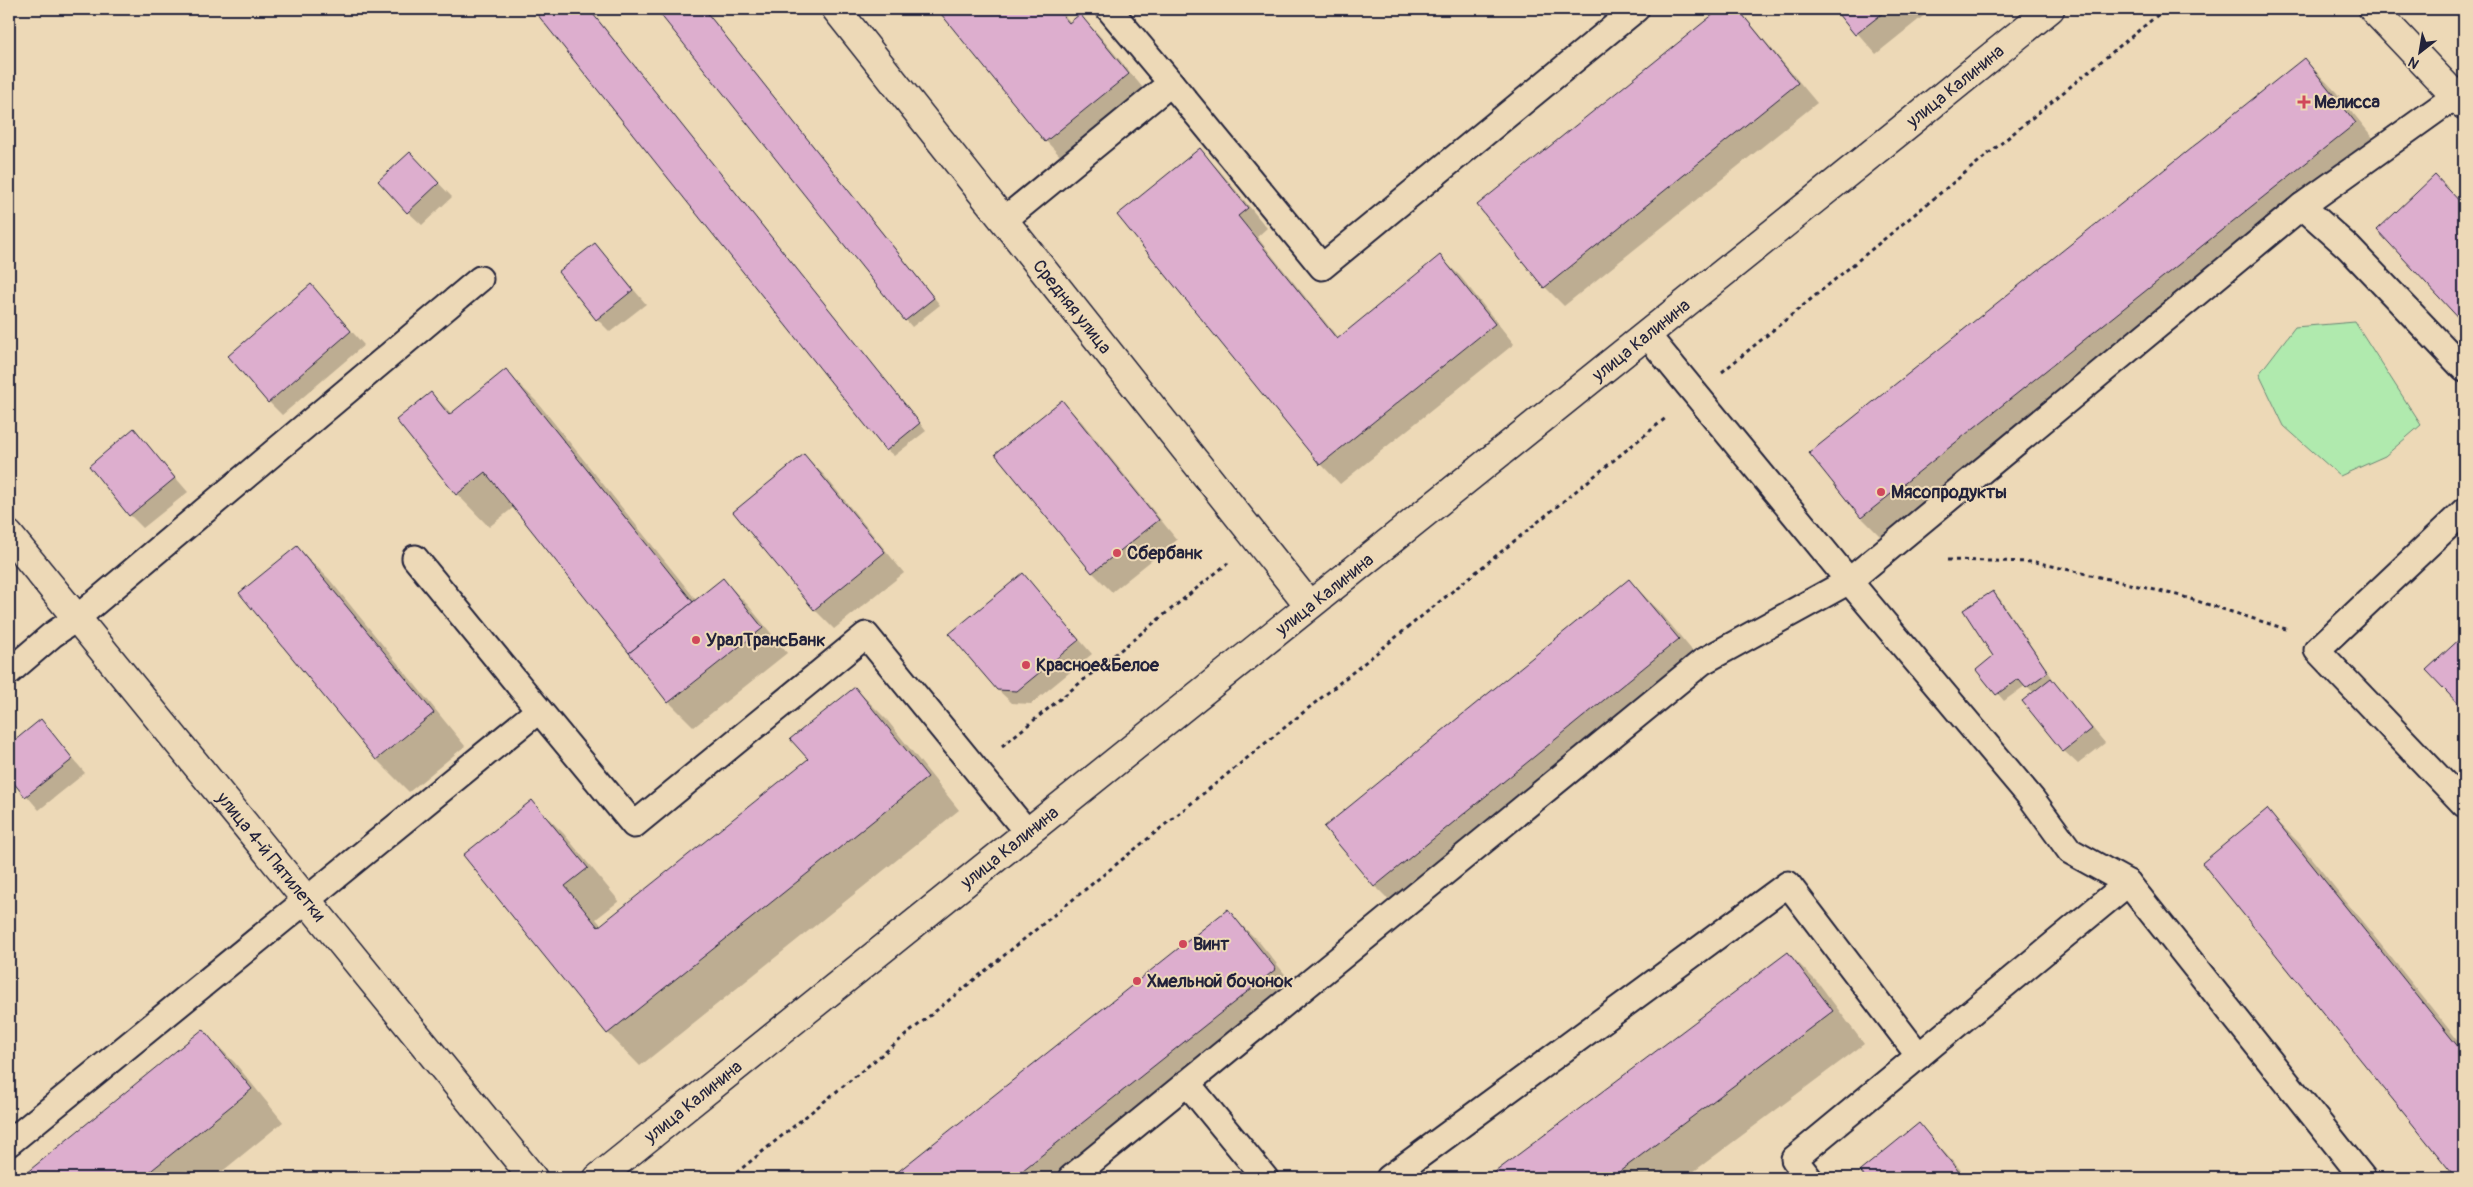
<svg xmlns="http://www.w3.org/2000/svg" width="2473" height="1187" font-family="Pangolin,sans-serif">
	<rect width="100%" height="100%" fill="#edd9b7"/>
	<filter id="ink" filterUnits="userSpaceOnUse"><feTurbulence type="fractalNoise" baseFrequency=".02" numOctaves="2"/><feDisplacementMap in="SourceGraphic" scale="10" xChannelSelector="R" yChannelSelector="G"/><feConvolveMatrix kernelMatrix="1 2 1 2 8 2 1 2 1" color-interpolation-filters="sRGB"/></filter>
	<g filter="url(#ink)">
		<path fill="#b0eaae" stroke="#698674" d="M 2355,322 L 2421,425 L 2385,456 L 2340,476 L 2284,426 L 2259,374 L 2295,327 Z"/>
		<g fill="#0003">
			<path d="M 535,9 L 589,9 L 926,431 L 894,456 L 887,450 Z"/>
			<path d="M 658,9 L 704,9 L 940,305 L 912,327 L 906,320 Z"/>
			<path d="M 939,9 L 1059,9 L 1071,23 L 1080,16 L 1099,35 L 1148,94 L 1065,161 L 1046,141 Z"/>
			<path d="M 1722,9 L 1738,9 L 1817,103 L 1564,306 L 1545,287 L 1478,205 Z"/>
			<path d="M 1836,9 L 1932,9 L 1876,54 Z"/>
			<path d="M 2304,59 L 2336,92 L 2387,155 L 1894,550 L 1862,518 L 1811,453 Z"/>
			<path d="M 1200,150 L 1219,170 L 1267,228 L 1257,237 L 1339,339 L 1440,257 L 1460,276 L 1514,344 L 1340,484 L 1321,464 Z"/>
			<path d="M 423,167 L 452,197 L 422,225 L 408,212 Z"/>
			<path d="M 2435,177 L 2464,206 L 2464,322 L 2378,230 Z"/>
			<path d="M 595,244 L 646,304 L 610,332 L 597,319 Z"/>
			<path d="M 311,286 L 364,345 L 282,415 L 269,402 Z"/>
			<path d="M 506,371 L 538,403 L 697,601 L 723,580 L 748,605 L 787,653 L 694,727 L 669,702 L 514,507 L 489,527 L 457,494 L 397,420 L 431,393 L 452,414 Z"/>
			<path d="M 1062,402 L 1081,421 L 1177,540 L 1112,592 L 1093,573 L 997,454 Z"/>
			<path d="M 134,430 L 188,492 L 143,528 L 130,515 Z"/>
			<path d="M 804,455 L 824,475 L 904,573 L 834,629 L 815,610 L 735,512 Z"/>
			<path d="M 297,547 L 329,579 L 465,746 L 409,792 L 377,760 Z"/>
			<path d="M 1023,575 L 1092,654 L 1031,704 L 1012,703 L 998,690 Z"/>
			<path d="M 1629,580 L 1661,613 L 1710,672 L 1407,918 L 1375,886 L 1326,827 Z"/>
			<path d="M 1993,592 L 2000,599 L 2053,679 L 2052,680 L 2105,743 L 2078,764 L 2064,751 L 2034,693 L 2026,685 L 2004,701 L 1978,670 L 1995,656 Z"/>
			<path d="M 2464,636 L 2464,708 L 2428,670 Z"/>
			<path d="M 855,688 L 887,720 L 959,810 L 640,1066 L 608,1033 L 465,856 L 532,802 L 564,834 L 619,901 L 596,919 L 602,926 L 809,760 Z"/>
			<path d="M 41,721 L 85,773 L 39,810 L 9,775 L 9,746 Z"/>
			<path d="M 2267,811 L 2299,843 L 2464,1048 L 2464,1178 L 2458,1178 L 2203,863 Z"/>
			<path d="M 1227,911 L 1260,943 L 1307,1002 L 1085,1178 L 892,1178 Z"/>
			<path d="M 1788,953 L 1820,985 L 1864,1044 L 1685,1178 L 1489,1178 Z"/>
			<path d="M 203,1031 L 235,1063 L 283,1122 L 214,1178 L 22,1178 Z"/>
			<path d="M 1919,1125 L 1968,1178 L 1868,1178 L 1862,1171 Z"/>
		</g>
		<g fill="#ddaece" stroke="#22223b">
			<path d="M 533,9 L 589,9 L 920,423 L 886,451 Z"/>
			<path d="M 656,9 L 704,9 L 934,298 L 905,321 Z"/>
			<path d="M 937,9 L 1057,9 L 1069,23 L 1080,14 L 1129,74 L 1045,142 Z"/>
			<path d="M 1720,9 L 1738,9 L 1798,83 L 1544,288 L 1477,205 Z"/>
			<path d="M 1834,9 L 1888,9 L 1855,35 Z"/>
			<path d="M 2304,58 L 2356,123 L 1861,518 L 1809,453 Z"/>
			<path d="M 1200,148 L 1248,208 L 1238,216 L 1337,339 L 1440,255 L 1495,324 L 1320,465 L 1117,215 Z"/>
			<path d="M 410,152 L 439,183 L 407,213 L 378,181 Z"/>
			<path d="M 2435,175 L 2464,206 L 2464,324 L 2377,230 Z"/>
			<path d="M 595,243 L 633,290 L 596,320 L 558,272 Z"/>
			<path d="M 311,284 L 351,331 L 268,403 L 228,356 Z"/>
			<path d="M 506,369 L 693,602 L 629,653 L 485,472 L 456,495 L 396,420 L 431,392 L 449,415 Z"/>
			<path d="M 1062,400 L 1159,520 L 1092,573 L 995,454 Z"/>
			<path d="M 134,428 L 175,478 L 129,516 L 89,466 Z"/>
			<path d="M 804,454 L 885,552 L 814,610 L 733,512 Z"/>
			<path d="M 297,546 L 434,713 L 376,760 L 239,593 Z"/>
			<path d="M 1023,573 L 1079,640 L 1017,691 L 997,690 L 949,634 Z"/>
			<path d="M 723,578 L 763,628 L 668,703 L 629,653 Z"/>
			<path d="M 1629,579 L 1679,639 L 1374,887 L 1324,827 Z"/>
			<path d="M 1993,591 L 2048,672 L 2026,688 L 2018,679 L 1996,695 L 1976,670 L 1993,656 L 1963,610 Z"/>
			<path d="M 2464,635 L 2464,710 L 2426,670 Z"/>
			<path d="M 2051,678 L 2092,729 L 2063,752 L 2022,701 Z"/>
			<path d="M 855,687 L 928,777 L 607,1034 L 463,855 L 532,800 L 588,868 L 565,886 L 598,927 L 808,759 L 790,739 Z"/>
			<path d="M 41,719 L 73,759 L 25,797 L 9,777 L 9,745 Z"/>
			<path d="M 2267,809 L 2464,1054 L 2464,1178 L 2456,1178 L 2202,863 Z"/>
			<path d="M 1228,909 L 1276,969 L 1013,1178 L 890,1178 Z"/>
			<path d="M 1788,952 L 1833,1011 L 1611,1178 L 1487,1178 Z"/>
			<path d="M 203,1029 L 252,1089 L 142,1178 L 20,1178 Z"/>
			<path d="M 1919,1123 L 1964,1178 L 1866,1178 L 1860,1171 Z"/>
		</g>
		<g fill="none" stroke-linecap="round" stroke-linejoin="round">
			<defs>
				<g id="service">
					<path d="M 1171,83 L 1322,267 L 1636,9"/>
					<path d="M 2302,206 L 2464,90"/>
					<path d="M 1004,220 L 1171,83 L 1109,9"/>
					<path d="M 1648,336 L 1849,581 L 2032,799 L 2070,851 L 2128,883 L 1794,1159 L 1809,1178"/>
					<path d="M 2464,511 L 2317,650 L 2464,804"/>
					<path d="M 415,558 L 539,710"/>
					<path d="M 9,672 L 52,635 L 77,618 L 480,279"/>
					<path d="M 2128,883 L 2363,1178"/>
					<path d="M 1187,1083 L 1265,1178"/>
					<path d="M 9,1143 L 539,710 L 634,825 L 866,635 L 1027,832"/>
					<path d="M 1071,1178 L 1702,662 L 1849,581 L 2302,206 L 2348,247 L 2464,369"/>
					<path d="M 1389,1178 L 1788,884 L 1919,1056"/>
				</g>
				<g id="minor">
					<path id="s1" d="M 836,9 L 1309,605"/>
					<path d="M 2373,9 L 2464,105"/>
				</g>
				<g id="tertiary">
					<path id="s2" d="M 9,535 L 533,1178"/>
				</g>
				<g id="secondary">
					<path id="s3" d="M 598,1178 C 1082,788 1568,401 2050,9"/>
				</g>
			</defs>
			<use href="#service" stroke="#22223b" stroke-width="29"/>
			<use href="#minor" stroke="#22223b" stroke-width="31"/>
			<use href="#tertiary" stroke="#22223b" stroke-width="31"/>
			<use href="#secondary" stroke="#22223b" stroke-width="31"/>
			<g stroke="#22223b" stroke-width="3" stroke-dasharray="4 4" stroke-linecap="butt">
				<path d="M 1722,372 L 2165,9"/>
				<path d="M 1947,560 L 2035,562 L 2181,596 L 2289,630"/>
				<path d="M 1002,746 L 1228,563"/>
				<path d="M 730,1178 L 1667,417"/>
			</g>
			<use href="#service" stroke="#edd9b7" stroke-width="25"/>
			<use href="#minor" stroke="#edd9b7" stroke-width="28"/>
			<use href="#tertiary" stroke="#edd9b7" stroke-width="28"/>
			<use href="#secondary" stroke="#edd9b7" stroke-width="28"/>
		</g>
	</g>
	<g fill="#d1495b" stroke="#edd9b7" stroke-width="2">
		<path d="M2301.5 94.5h5v5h5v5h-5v5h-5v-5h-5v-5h5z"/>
		<circle cx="1881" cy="492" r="5"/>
		<circle cx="1117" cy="553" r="5"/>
		<circle cx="696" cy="640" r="5"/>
		<circle cx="1026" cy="665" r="5"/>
		<circle cx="1183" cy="944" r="5"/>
		<circle cx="1137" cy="981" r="5"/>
	</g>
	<g text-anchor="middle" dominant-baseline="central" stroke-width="4" stroke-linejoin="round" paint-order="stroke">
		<g font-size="18" fill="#22223b" stroke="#edd9b7">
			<text stroke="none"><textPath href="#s3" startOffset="1742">улица Калинина</textPath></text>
			<text stroke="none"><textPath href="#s1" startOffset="380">Средняя улица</textPath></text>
			<text stroke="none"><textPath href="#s3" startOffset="1338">улица Калинина</textPath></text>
			<text stroke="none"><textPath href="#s3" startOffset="932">улица Калинина</textPath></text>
			<text stroke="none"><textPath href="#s3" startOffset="528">улица Калинина</textPath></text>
			<text stroke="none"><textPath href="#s2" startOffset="415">улица 4-й Пятилетки</textPath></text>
			<text stroke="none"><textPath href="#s3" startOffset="122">улица Калинина</textPath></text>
		</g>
		<g font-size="18" font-weight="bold" fill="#22223b" stroke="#edd9b7" text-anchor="start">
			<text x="2314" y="102">Мелисса</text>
			<text x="1891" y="492">Мясопродукты</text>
			<text x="1127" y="553">Сбербанк</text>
			<text x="706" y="640">УралТрансБанк</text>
			<text x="1036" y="665">Красное&amp;Белое</text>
			<text x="1193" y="944">Винт</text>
			<text x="1147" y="981">Хмельной бочонок</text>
		</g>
	</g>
	<rect width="2473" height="1187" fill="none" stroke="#edd9b7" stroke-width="30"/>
	<rect x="15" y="15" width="2443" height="1157" fill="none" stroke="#22223b" stroke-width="2" filter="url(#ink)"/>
	<g transform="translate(2420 52) rotate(211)" stroke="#edd9b7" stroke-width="4" paint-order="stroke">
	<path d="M0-4L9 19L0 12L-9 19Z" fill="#22223b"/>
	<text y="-8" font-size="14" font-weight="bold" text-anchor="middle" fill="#22223b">N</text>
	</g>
</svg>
